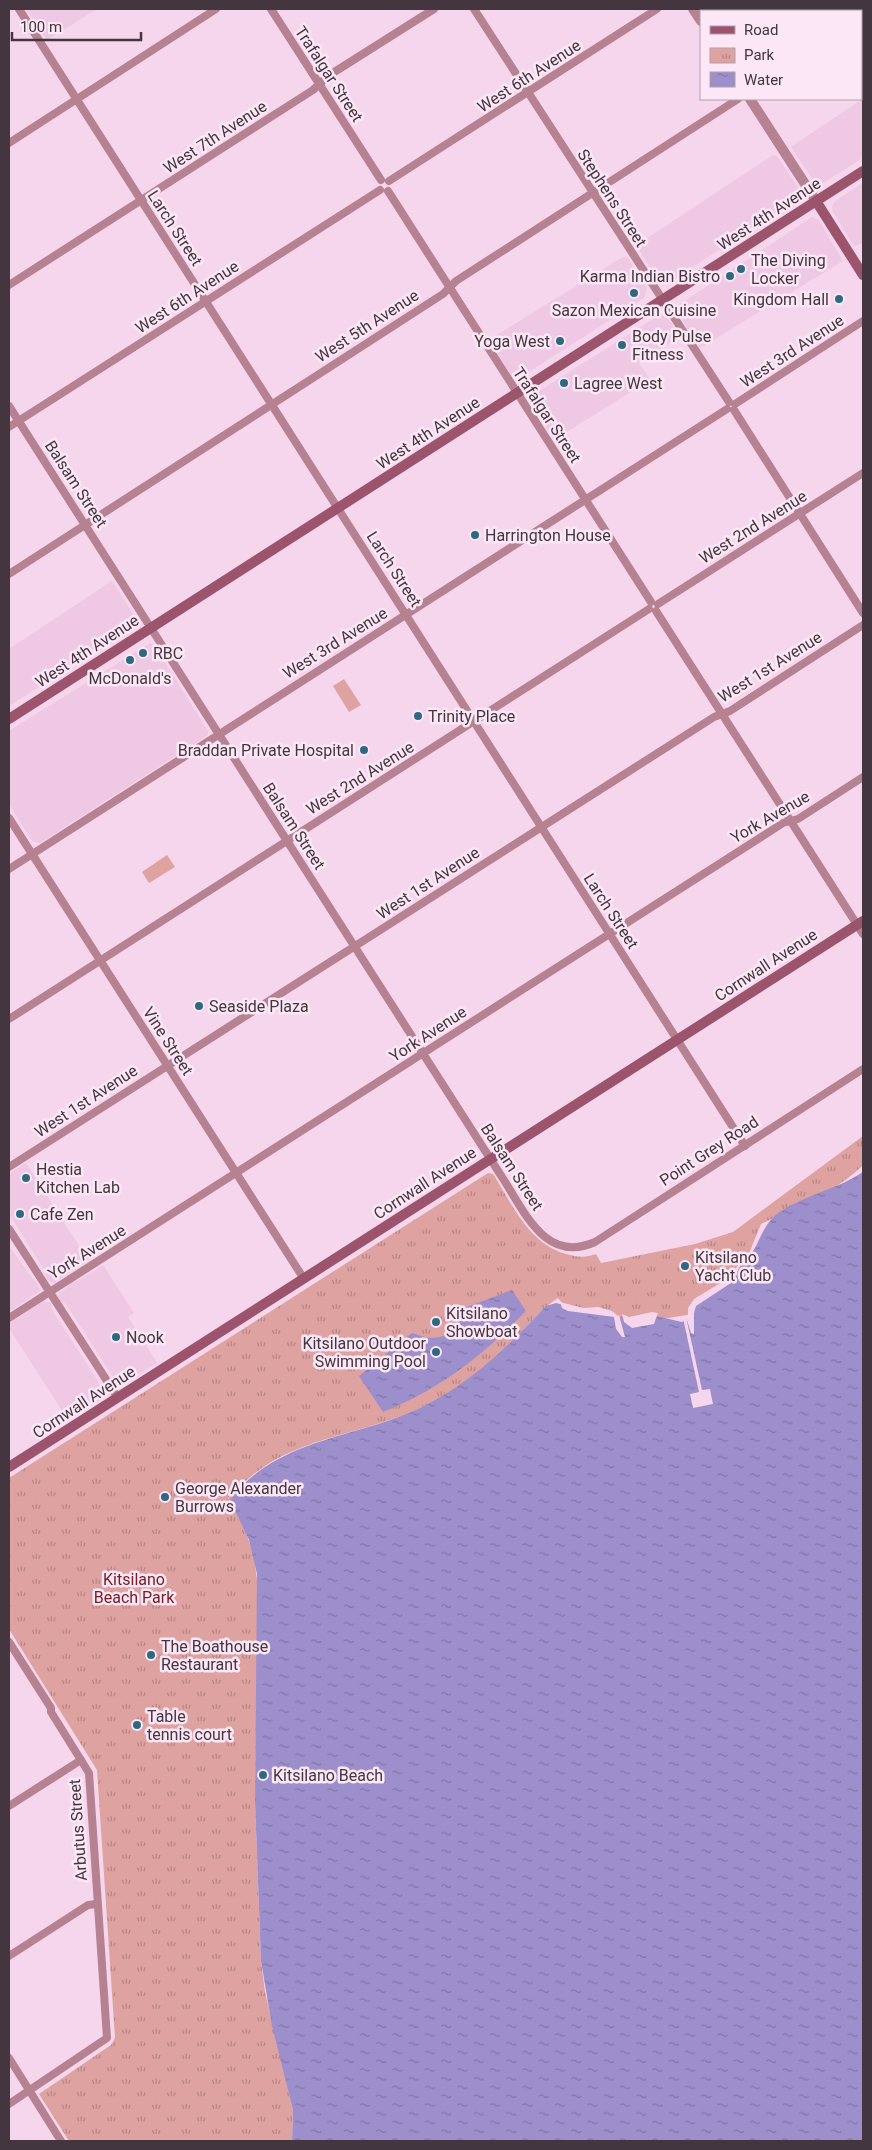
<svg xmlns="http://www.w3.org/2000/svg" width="872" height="2150" font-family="Roboto,sans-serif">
	<defs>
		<pattern id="park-tufts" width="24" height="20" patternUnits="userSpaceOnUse" patternTransform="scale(1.25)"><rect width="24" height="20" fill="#dea2a0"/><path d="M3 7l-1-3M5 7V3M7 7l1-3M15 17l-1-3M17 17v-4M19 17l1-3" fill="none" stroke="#b68584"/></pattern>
		<pattern id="water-ripples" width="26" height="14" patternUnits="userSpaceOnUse" patternTransform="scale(1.25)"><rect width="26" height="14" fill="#9c8fcc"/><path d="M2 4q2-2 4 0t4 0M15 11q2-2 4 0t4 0" fill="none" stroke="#8176a7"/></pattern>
	</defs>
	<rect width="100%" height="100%" fill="#f6d6ec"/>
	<g fill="#efc8e3">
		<path d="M 26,9 L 97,9 L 47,40 Z"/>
		<path d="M 863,99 L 863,158 L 823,183 L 816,184 L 791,147 Z"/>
		<path d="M 773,155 L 777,156 L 800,190 L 800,197 L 668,283 L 659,282 L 637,247 L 638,244 Z"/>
		<path d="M 863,183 L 863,243 L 854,246 L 833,212 L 832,206 L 835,201 Z"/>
		<path d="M 812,217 L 819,220 L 843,261 L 700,348 L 677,312 L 677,306 Z"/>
		<path d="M 623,257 L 627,257 L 647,289 L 644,298 L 521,377 L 511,375 L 490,342 L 495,336 Z"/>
		<path d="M 659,315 L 667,317 L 680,336 L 639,363 L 650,380 L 554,440 L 531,403 L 533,395 Z"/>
		<path d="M 112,581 L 136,618 L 134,626 L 9,706 L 9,649 Z"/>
		<path d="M 150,643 L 154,645 L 208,731 L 208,735 L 40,843 L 32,841 L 9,804 L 9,731 Z"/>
		<path d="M 26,1163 L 88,1260 L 54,1283 L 47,1280 L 45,1271 L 9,1214 L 9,1174 Z"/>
		<path d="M 9,1246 L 41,1290 L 9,1312 Z"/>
		<path d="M 103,1265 L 134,1313 L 128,1317 L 157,1363 L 123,1384 L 117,1382 L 111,1374 L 66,1304 L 60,1301 L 57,1295 L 73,1282 L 78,1281 Z"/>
		<path d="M 43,1301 L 51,1303 L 52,1310 L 98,1381 L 103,1394 L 101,1399 L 68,1420 L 9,1328 L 9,1323 Z"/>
	</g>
	<g fill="#dea2a0">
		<path d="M 344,679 L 361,705 L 349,712 L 333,686 Z"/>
		<path d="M 167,855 L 175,867 L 149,883 L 142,872 Z"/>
	</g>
	<path fill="url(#park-tufts)" d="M 863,1136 L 863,1165 C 836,1192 795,1208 761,1224 L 743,1268 L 692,1314 L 621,1326 L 564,1305 L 558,1298 C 539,1310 527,1328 511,1343 C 486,1369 455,1392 422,1407 C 361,1437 285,1436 237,1490 L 243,1523 L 254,1557 L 258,1588 L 255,1802 L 261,1961 L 265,1992 L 293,2110 L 292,2141 L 69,2141 L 39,2094 L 111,2045 L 115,2038 L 97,1770 L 9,1629 L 9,1478 L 488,1173 L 493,1174 C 512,1204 529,1244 566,1254 C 577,1257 584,1258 596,1254 L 601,1263 L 695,1244 L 733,1232 Z"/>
	<g fill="url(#water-ripples)">
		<path d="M 863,1172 L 863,2141 L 292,2141 L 293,2110 L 272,2026 L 261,1961 L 255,1802 L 257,1574 L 249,1540 L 230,1500 C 277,1437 357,1439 422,1407 C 471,1383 509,1346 546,1306 L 556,1303 L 583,1310 L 598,1310 L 620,1320 L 622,1317 L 629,1320 L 652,1315 L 682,1322 L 688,1318 C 694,1299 720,1290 734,1275 C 741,1267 749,1257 755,1248 C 762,1234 767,1220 781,1211 C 807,1194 838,1189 863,1172 Z"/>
		<path d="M 512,1290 L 526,1311 C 482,1356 442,1388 383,1412 L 359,1376 L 412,1333 C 440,1344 455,1336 464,1308 Z"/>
	</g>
	<g fill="#f6d6ec">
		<path d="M 745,1257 L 731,1283 L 696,1306 L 694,1313 L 694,1334 L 691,1333 L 686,1317 L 702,1390 L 710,1389 L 713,1404 L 693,1408 L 690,1394 L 699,1392 L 683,1318 L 688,1316 L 688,1308 L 694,1299 L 727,1279 Z"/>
		<path d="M 560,1302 L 583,1308 L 598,1307 L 612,1311 L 618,1316 L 619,1315 L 625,1337 L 622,1337 L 616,1329 L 614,1317 L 568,1311 L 562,1308 Z"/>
		<path d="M 652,1312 L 658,1313 L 654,1324 L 632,1328 L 624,1322 L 622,1314 L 629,1317 Z"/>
	</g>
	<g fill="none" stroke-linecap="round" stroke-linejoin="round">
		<g stroke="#b68291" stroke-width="8">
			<path d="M 19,9 L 745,1146"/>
			<path d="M 271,9 L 381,180"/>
			<path d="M 474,9 L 729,402"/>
			<path d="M 861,20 L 863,18"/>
			<path d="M 9,143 L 216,9"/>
			<path d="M 389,181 L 657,9"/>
			<path d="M 388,191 L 651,602"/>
			<path d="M 9,285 L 313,90 L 328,76 L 434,9"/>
			<path d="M 735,404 L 863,321"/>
			<path d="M 9,406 L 500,1174 C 523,1208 544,1265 595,1242 L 863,1069"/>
			<path d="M 734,410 L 863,613"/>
			<path d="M 9,427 L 380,190"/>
			<path d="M 9,574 L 443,294 L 456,281 L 738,99"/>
			<path d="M 658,604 L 863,473"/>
			<path d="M 656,611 L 863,934"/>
			<path d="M 9,818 L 304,1279"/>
			<path d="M 9,869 L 727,409"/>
			<path d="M 9,1019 L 649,609"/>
			<path d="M 9,1167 L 714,717 L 730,711 L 863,625"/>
			<path d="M 9,1229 L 118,1398"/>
			<path d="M 9,1318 L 783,823 L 798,819 L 863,777"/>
			<path d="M 9,1642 L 51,1708 L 51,1712 L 89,1773 L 107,2038 L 9,2104"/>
			<path d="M 9,1806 L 81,1760"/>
			<path d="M 9,1956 L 88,1905 L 97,1904"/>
			<path d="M 9,2058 L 61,2141"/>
		</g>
		<g stroke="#b68291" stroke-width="10">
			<path d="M 693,9 L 701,21"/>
			<path d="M 750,99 L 816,201"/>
		</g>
		<g stroke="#9c536c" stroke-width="10">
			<path d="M 816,201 L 863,275"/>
			<path d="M 9,719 L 863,171"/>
			<path d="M 9,1467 L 863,921"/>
		</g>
	</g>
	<g fill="#2e6981" stroke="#fbe7f5" stroke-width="2">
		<circle cx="741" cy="269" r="5"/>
		<circle cx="730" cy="276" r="5"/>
		<circle cx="634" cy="293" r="5"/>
		<circle cx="839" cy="299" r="5"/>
		<circle cx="560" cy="341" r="5"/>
		<circle cx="622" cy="345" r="5"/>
		<circle cx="564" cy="383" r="5"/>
		<circle cx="475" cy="535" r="5"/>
		<circle cx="143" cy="653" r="5"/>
		<circle cx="130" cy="660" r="5"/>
		<circle cx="418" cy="716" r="5"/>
		<circle cx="364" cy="750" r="5"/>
		<circle cx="199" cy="1006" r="5"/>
		<circle cx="26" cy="1178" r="5"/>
		<circle cx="20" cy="1214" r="5"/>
		<circle cx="685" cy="1266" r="5"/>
		<circle cx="436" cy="1322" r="5"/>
		<circle cx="116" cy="1337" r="5"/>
		<circle cx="436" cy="1352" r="5"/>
		<circle cx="165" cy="1497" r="5"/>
		<circle cx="151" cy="1655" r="5"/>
		<circle cx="137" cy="1725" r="5"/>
		<circle cx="263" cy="1775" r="5"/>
	</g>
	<g text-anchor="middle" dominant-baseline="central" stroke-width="5" stroke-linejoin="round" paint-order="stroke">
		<g font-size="16" fill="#43363f" stroke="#fbe7f5">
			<text transform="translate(329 74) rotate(57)">Trafalgar Street</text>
			<text transform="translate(529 76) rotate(-33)">West 6th Avenue</text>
			<text transform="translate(215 137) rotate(-33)">West 7th Avenue</text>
			<text transform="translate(612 198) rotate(57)">Stephens Street</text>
			<text transform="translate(769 214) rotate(-33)">West 4th Avenue</text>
			<text transform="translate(175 228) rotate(57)">Larch Street</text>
			<text transform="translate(187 297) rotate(-33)">West 6th Avenue</text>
			<text transform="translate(367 326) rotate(-33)">West 5th Avenue</text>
			<text transform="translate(792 351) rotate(-33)">West 3rd Avenue</text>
			<text transform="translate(547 415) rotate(57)">Trafalgar Street</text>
			<text transform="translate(428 433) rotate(-33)">West 4th Avenue</text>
			<text transform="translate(76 484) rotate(57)">Balsam Street</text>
			<text transform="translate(753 527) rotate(-32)">West 2nd Avenue</text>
			<text transform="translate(394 569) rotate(57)">Larch Street</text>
			<text transform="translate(335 643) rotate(-32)">West 3rd Avenue</text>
			<text transform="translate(87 651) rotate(-33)">West 4th Avenue</text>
			<text transform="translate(770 667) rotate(-32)">West 1st Avenue</text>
			<text transform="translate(360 778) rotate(-32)">West 2nd Avenue</text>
			<text transform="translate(770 817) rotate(-30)">York Avenue</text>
			<text transform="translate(294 826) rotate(57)">Balsam Street</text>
			<text transform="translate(428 883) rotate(-33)">West 1st Avenue</text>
			<text transform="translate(611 911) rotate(57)">Larch Street</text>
			<text transform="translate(766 965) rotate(-33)">Cornwall Avenue</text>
			<text transform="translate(428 1034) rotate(-33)">York Avenue</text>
			<text transform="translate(168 1041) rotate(57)">Vine Street</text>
			<text transform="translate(86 1101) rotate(-33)">West 1st Avenue</text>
			<text transform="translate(709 1151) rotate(-33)">Point Grey Road</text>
			<text transform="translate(512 1167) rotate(57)">Balsam Street</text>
			<text transform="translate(425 1183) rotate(-33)">Cornwall Avenue</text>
			<text transform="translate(87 1252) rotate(-32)">York Avenue</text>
			<text transform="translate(84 1402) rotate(-33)">Cornwall Avenue</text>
			<text transform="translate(78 1830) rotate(-94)">Arbutus Street</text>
		</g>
		<g font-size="16" fill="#43363f" stroke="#fbe7f5" text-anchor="start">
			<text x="751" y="260">The Diving<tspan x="751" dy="18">Locker</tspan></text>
			<text x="720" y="276" text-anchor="end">Karma Indian Bistro</text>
			<text x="829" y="299" text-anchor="end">Kingdom Hall</text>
			<text x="634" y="310" text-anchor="middle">Sazon Mexican Cuisine</text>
			<text x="632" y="336">Body Pulse<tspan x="632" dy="18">Fitness</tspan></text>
			<text x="550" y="341" text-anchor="end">Yoga West</text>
			<text x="574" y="383">Lagree West</text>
			<text x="485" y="535">Harrington House</text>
			<text x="153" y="653">RBC</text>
			<text x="130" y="678" text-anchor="middle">McDonald's</text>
			<text x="428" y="716">Trinity Place</text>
			<text x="354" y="750" text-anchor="end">Braddan Private Hospital</text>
			<text x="209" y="1006">Seaside Plaza</text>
			<text x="36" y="1169">Hestia<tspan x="36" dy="18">Kitchen Lab</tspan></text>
			<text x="30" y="1214">Cafe Zen</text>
			<text x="695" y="1257">Kitsilano<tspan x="695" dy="18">Yacht Club</tspan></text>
			<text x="446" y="1313">Kitsilano<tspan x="446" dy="18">Showboat</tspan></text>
			<text x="126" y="1337">Nook</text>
			<text x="426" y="1343" text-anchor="end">Kitsilano Outdoor<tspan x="426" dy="18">Swimming Pool</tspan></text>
			<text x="175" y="1488">George Alexander<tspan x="175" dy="18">Burrows</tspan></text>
			<text x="161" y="1646">The Boathouse<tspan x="161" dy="18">Restaurant</tspan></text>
			<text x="147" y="1716">Table<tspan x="147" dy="18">tennis court</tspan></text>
			<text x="273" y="1775">Kitsilano Beach</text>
		</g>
		<g font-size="16" fill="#762026" stroke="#fbe7f5">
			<text x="134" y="1579">Kitsilano<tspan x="134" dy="18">Beach Park</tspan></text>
		</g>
	</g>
	<rect width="872" height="2150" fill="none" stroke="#43363f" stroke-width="20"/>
	<rect x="700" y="10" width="162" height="90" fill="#fbe7f5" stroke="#b1a0ac"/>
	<rect x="710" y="26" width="25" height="8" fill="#9c536c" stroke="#b1a0ac"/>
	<text x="744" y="35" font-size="15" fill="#43363f">Road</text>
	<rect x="710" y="48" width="25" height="15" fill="url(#park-tufts)" stroke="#b1a0ac"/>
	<text x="744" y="60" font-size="15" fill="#43363f">Park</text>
	<rect x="710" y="72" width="25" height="15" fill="url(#water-ripples)" stroke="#b1a0ac"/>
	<text x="744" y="85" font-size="15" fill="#43363f">Water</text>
	<path d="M12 32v8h129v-8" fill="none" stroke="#43363f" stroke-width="2.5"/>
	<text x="20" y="32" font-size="15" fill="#43363f" stroke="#fbe7f5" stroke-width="4" paint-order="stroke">100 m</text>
</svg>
